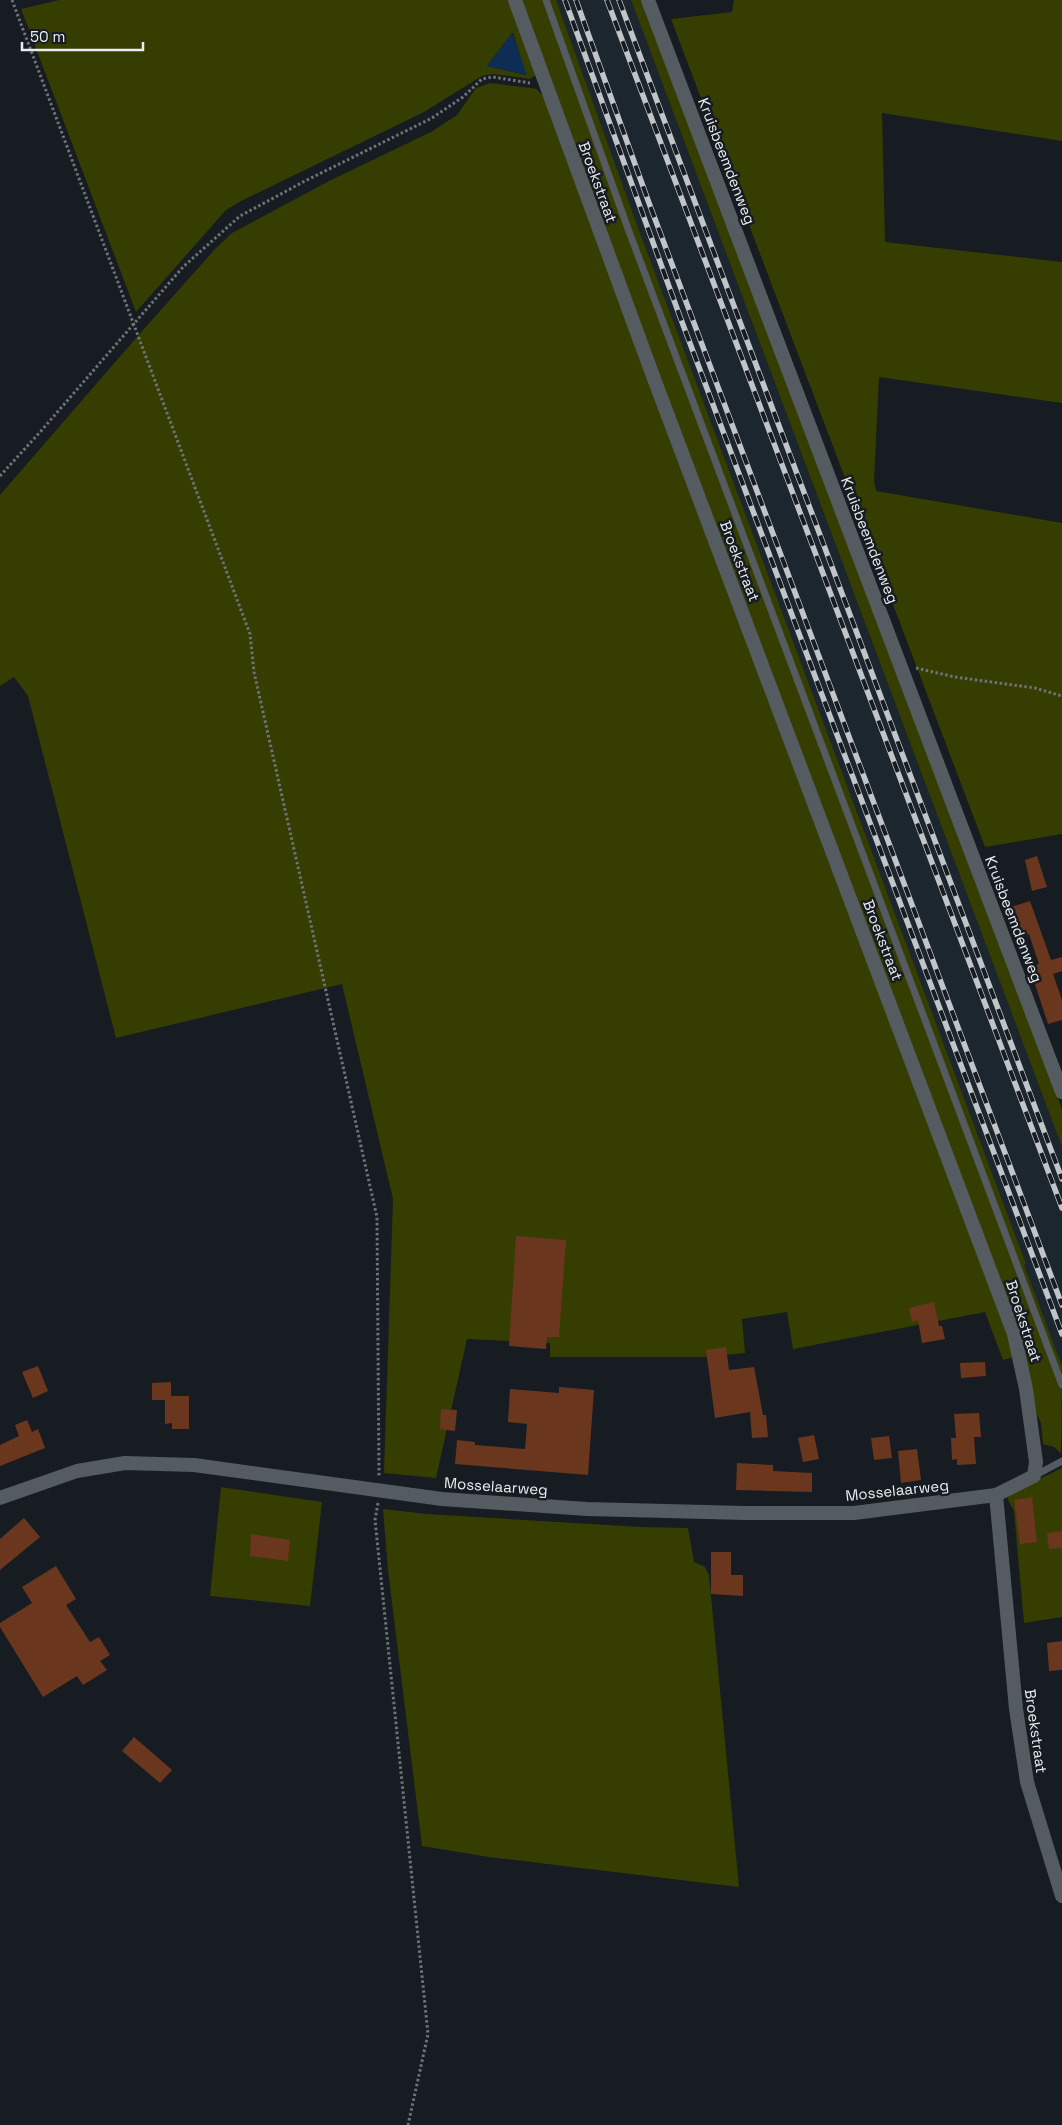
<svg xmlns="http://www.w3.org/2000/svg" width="1062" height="2125" font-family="'Space Grotesk',sans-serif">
	<rect width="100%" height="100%" fill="#161c21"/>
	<path fill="#1b262f" d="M 522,0 L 631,0 L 1062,1147 L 1062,1441 Z"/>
	<g fill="#353d00" fill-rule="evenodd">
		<path d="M 59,0 L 512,0 L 537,74 L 530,79 L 493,74 L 482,76 L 424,112 L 241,201 L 226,210 L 136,312 L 21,9 ZM 512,33 L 513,33 L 526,75 L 487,66 Z"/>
		<path d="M 520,0 L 556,0 L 637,225 L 1026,1264 L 1024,1265 L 1062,1366 L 1061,1453 L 1054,1447 L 1043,1444 L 1041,1423 L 1033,1406 L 1027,1369 Z"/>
		<path d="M 631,0 L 643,0 L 1062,1109 L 1062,1147 Z"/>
		<path d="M 734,0 L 1062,0 L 1062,141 L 882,113 L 885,242 L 1062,262 L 1062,403 L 879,377 L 874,480 L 876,491 L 1062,523 L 1062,834 L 985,847 L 671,19 L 732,12 Z"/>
		<path d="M 490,83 L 531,88 L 536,89 L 546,98 L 1003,1316 L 1013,1357 L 1003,1360 L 985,1312 L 793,1349 L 787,1312 L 742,1319 L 745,1353 L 704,1357 L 550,1357 L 550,1343 L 467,1339 L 436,1478 L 384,1473 L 393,1199 L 342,984 L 116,1038 L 28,696 L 14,677 L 0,686 L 0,495 L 143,330 L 216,248 L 232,233 L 331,180 L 431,132 L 457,115 L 476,88 Z"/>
		<path d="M 1062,1468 L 1062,1617 L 1024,1623 L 1014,1511 L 1007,1498 L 1013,1492 Z"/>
		<path d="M 221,1487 L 322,1502 L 310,1606 L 210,1596 Z"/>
		<path d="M 383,1509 L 427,1514 L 641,1527 L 688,1528 L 694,1562 L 705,1567 L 709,1575 L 739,1887 L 489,1857 L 422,1846 L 388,1570 Z"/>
	</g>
	<path fill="#0e2d55" d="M 512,33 L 527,75 L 487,66 Z"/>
	<g fill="#6a371e">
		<path d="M 1037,856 L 1047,887 L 1032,891 L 1025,860 Z"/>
		<path d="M 1030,901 L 1051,960 L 1062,957 L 1062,971 L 1053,974 L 1062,1000 L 1062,1020 L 1048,1024 L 1034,981 L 1039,979 L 1034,966 L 1039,964 L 1029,934 L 1022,937 L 1011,907 Z"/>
		<path d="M 516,1236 L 566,1240 L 559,1337 L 547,1337 L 546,1349 L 509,1346 Z"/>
		<path d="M 934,1302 L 939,1326 L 942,1326 L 945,1339 L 922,1343 L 918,1320 L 912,1322 L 909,1308 Z"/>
		<path d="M 726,1347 L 729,1370 L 754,1367 L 763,1415 L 766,1415 L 768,1437 L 752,1438 L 750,1412 L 715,1418 L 706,1350 Z"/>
		<path d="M 985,1362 L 986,1376 L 961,1378 L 960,1363 Z"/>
		<path d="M 38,1366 L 48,1391 L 33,1398 L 22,1372 Z"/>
		<path d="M 171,1382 L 171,1396 L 189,1396 L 189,1429 L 172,1429 L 172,1423 L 165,1424 L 165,1400 L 152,1400 L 152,1383 Z"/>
		<path d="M 559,1387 L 594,1390 L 588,1475 L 455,1464 L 457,1440 L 475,1442 L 475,1445 L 525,1449 L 527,1424 L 508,1422 L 510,1389 L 559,1393 Z"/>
		<path d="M 441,1409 L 457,1410 L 455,1431 L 440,1429 Z"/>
		<path d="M 979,1413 L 981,1437 L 974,1437 L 976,1464 L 957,1465 L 957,1459 L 952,1460 L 951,1438 L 956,1438 L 954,1414 Z"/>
		<path d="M 27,1420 L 32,1432 L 38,1429 L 45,1448 L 0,1466 L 0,1445 L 19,1436 L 15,1425 Z"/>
		<path d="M 814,1435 L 819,1459 L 803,1462 L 798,1438 Z"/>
		<path d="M 889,1436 L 892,1458 L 874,1460 L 871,1438 Z"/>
		<path d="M 917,1449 L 921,1480 L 901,1483 L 898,1451 Z"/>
		<path d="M 737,1463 L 773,1465 L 773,1471 L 812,1473 L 812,1492 L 736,1490 Z"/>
		<path d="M 1032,1497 L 1037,1542 L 1020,1544 L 1014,1500 Z"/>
		<path d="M 24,1518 L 40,1537 L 0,1570 L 0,1539 Z"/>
		<path d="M 1062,1531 L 1062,1548 L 1049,1549 L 1047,1533 Z"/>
		<path d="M 251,1534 L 290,1540 L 288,1561 L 250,1556 Z"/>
		<path d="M 711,1552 L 731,1552 L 731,1575 L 743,1575 L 743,1596 L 711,1594 Z"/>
		<path d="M 56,1566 L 76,1599 L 66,1605 L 90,1642 L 99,1637 L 110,1655 L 100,1661 L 107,1670 L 83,1685 L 77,1676 L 43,1697 L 0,1627 L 0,1623 L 32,1603 L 22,1587 Z"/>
		<path d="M 1062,1641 L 1062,1670 L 1049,1671 L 1047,1643 Z"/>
		<path d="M 134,1737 L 172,1770 L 160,1783 L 122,1751 Z"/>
	</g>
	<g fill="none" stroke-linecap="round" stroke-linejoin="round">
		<g stroke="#6d7377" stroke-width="3" stroke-dasharray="2.5 2.5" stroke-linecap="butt">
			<path d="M 12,0 L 250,634 L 254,672 L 377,1217 L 379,1477"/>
			<path d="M 0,476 L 41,431 L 183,267 L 240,216 L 305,181 L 432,118 L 463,97 L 482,79 L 493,77 L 530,83"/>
			<path d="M 916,668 L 955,677 L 1035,688 L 1062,696"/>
			<path d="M 378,1503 L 375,1520 L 428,2034 L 408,2125"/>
		</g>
		<g stroke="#545b61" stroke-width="7">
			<path d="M 546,0 L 627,226 L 1062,1385"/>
			<path d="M 1034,1476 L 1062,1461"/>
		</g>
		<g stroke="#545b61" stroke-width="14">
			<path d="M 648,0 L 1062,1092"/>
			<path d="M 996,1495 L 1016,1709 L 1027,1782 L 1062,1896"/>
			<path d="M 0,1498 L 77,1471 L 125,1463 L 194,1465 L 442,1499 L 587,1509 L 745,1513 L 854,1513 L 996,1495 L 1034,1476 L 1036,1462 L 1026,1389 L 1014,1334 L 653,376 L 515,0"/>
		</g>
		<defs>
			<g id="rail">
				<path d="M 565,0 L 679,314 L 1062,1334"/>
				<path d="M 576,0 L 649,203 L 1062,1305"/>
				<path d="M 607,0 L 1062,1208"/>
				<path d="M 619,0 L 1062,1179"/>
			</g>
		</defs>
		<use href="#rail" stroke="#c0c5c9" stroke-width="5.5"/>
		<use href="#rail" stroke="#161c21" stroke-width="4" stroke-dasharray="11" stroke-linecap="butt"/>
	</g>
	<g text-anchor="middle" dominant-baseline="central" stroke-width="5" stroke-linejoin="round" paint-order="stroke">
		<g font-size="15" fill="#e9edf1" stroke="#161c21">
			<text transform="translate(727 161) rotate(69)">Kruisbeemdenweg</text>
			<text transform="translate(598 182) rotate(70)">Broekstraat</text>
			<text transform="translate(870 540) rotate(69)">Kruisbeemdenweg</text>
			<text transform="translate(740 561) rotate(69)">Broekstraat</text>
			<text transform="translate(1014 919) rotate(69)">Kruisbeemdenweg</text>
			<text transform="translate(883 940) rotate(69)">Broekstraat</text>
			<text transform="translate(1024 1321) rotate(72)">Broekstraat</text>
			<text transform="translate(496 1486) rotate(4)">Mosselaarweg</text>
			<text transform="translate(897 1490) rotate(-6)">Mosselaarweg</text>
			<text transform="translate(1036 1731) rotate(82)">Broekstraat</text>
		</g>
	</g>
	<path d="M22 42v8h121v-8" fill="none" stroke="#e9edf1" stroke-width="2.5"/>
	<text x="30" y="42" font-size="15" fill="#e9edf1" stroke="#161c21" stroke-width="4" paint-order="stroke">50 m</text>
</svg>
